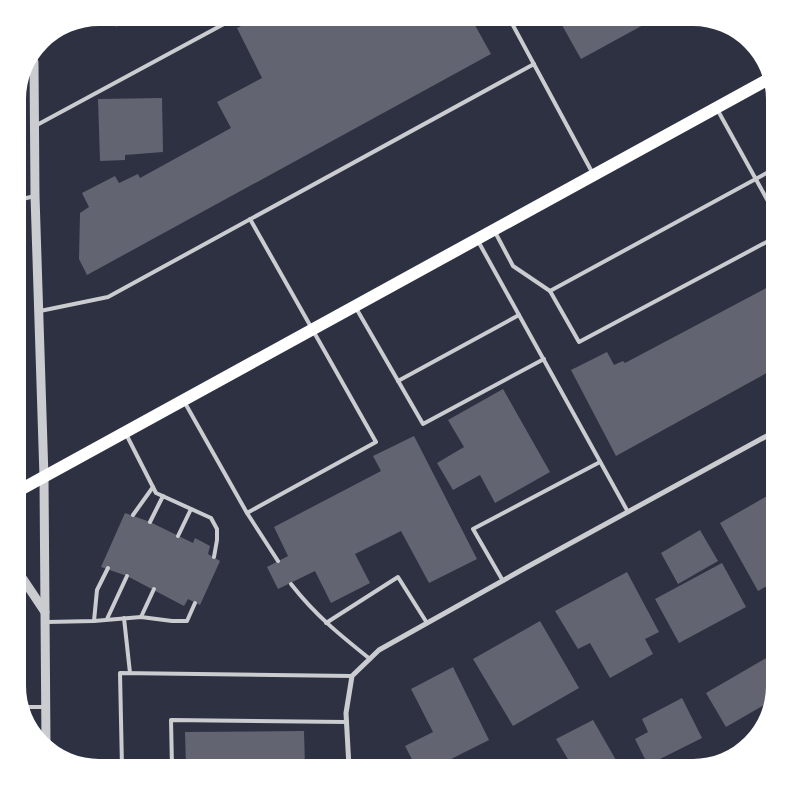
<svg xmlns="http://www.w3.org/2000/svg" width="792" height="785" font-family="'Golos Text',sans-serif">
	<rect width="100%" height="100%" fill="#2d3142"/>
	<g fill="#626471">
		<path d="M 111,18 L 132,18 L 116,27 Z"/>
		<path d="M 257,18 L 471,18 L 491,54 L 87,275 L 79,259 L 80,213 L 89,207 L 82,193 L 115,176 L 119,183 L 138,174 L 140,178 L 231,128 L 217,102 L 262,78 L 237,28 Z"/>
		<path d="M 558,18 L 656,18 L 581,59 Z"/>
		<path d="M 162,98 L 163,152 L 125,155 L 125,160 L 100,161 L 98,99 Z"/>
		<path d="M 774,284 L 774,369 L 616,456 L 571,370 L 607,352 L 614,365 L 623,361 L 625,363 Z"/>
		<path d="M 503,389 L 550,472 L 495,503 L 480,475 L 453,490 L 437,463 L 464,447 L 448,420 Z"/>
		<path d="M 414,436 L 477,559 L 429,583 L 401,531 L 355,554 L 370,583 L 331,603 L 315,571 L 278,589 L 267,567 L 288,556 L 274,527 L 381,471 L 373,456 Z"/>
		<path d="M 774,492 L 774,582 L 758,591 L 720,523 Z"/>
		<path d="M 125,513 L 150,522 L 193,543 L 195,538 L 210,546 L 208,554 L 220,561 L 200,605 L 188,599 L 184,606 L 127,576 L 101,567 Z"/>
		<path d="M 700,530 L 718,561 L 678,584 L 661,553 Z"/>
		<path d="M 722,563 L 746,607 L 679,643 L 655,599 Z"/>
		<path d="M 627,572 L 659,632 L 645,639 L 653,654 L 610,678 L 590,643 L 578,649 L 555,611 Z"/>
		<path d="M 540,621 L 579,688 L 513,726 L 473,659 Z"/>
		<path d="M 768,657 L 774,669 L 774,686 L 771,701 L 726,727 L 706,693 Z"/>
		<path d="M 453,667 L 489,740 L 435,767 L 416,767 L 405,746 L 433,732 L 411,689 Z"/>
		<path d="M 682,698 L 702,738 L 648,765 L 635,739 L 648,732 L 642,719 Z"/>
		<path d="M 593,720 L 620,767 L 558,767 L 569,761 L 556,739 Z"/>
		<path d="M 304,731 L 305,767 L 186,767 L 185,732 Z"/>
		<path d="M 507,759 L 511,767 L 492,767 Z"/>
	</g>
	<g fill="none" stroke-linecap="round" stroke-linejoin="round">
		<g stroke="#caccd0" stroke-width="4">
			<path d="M 509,18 L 592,172"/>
			<path d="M 717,109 L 774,212"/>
			<path d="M 35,126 L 235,18"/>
			<path d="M 774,169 L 550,291 L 579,342 L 774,238"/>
			<path d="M 18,200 L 35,196"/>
			<path d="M 495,232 L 513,266 L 550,291"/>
			<path d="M 478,241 L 628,512"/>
			<path d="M 356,308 L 423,424 L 544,359"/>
			<path d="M 40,311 L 108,297 L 534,64"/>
			<path d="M 398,381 L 519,315"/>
			<path d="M 185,403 L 247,513 L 376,442 L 250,219"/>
			<path d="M 126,434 L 156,493 L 211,518 L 217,529 L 217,540 L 214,557"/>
			<path d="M 247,513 L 278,561"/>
			<path d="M 133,515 L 153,487"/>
			<path d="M 150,522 L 163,496"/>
			<path d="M 178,536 L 191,509"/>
			<path d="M 503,581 L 473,529 L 600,462"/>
			<path d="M 291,584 C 315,615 340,635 370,659"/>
			<path d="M 141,617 L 154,589"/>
			<path d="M 124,618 L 130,673"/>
			<path d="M 107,619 L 127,576"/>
			<path d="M 94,621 L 97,590 L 108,568"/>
			<path d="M 47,622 L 94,621 L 141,617 L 172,621 L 187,621 L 195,603"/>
			<path d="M 326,623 L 398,577 L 427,623"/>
			<path d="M 25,707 L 46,707"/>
			<path d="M 122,767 L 120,673 L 352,676"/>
			<path d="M 172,767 L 171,720 L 347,722"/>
		</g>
		<path stroke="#caccd0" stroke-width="5" d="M 349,767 L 346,713 L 352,676 L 379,650 L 527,567 L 774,432"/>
		<g stroke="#caccd0" stroke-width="9">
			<path d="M 34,62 L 35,196 L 44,477 L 46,746"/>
			<path d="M 18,575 L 23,579 L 45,612"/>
		</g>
		<path stroke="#fff" stroke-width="12" d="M 18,491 L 767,80"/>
	</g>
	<path d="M0 0H792V785H0ZM99 26H693A73 73 0 0 1 766 99V686A73 73 0 0 1 693 759H99A73 73 0 0 1 26 686V99A73 73 0 0 1 99 26Z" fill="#fff" fill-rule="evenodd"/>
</svg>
